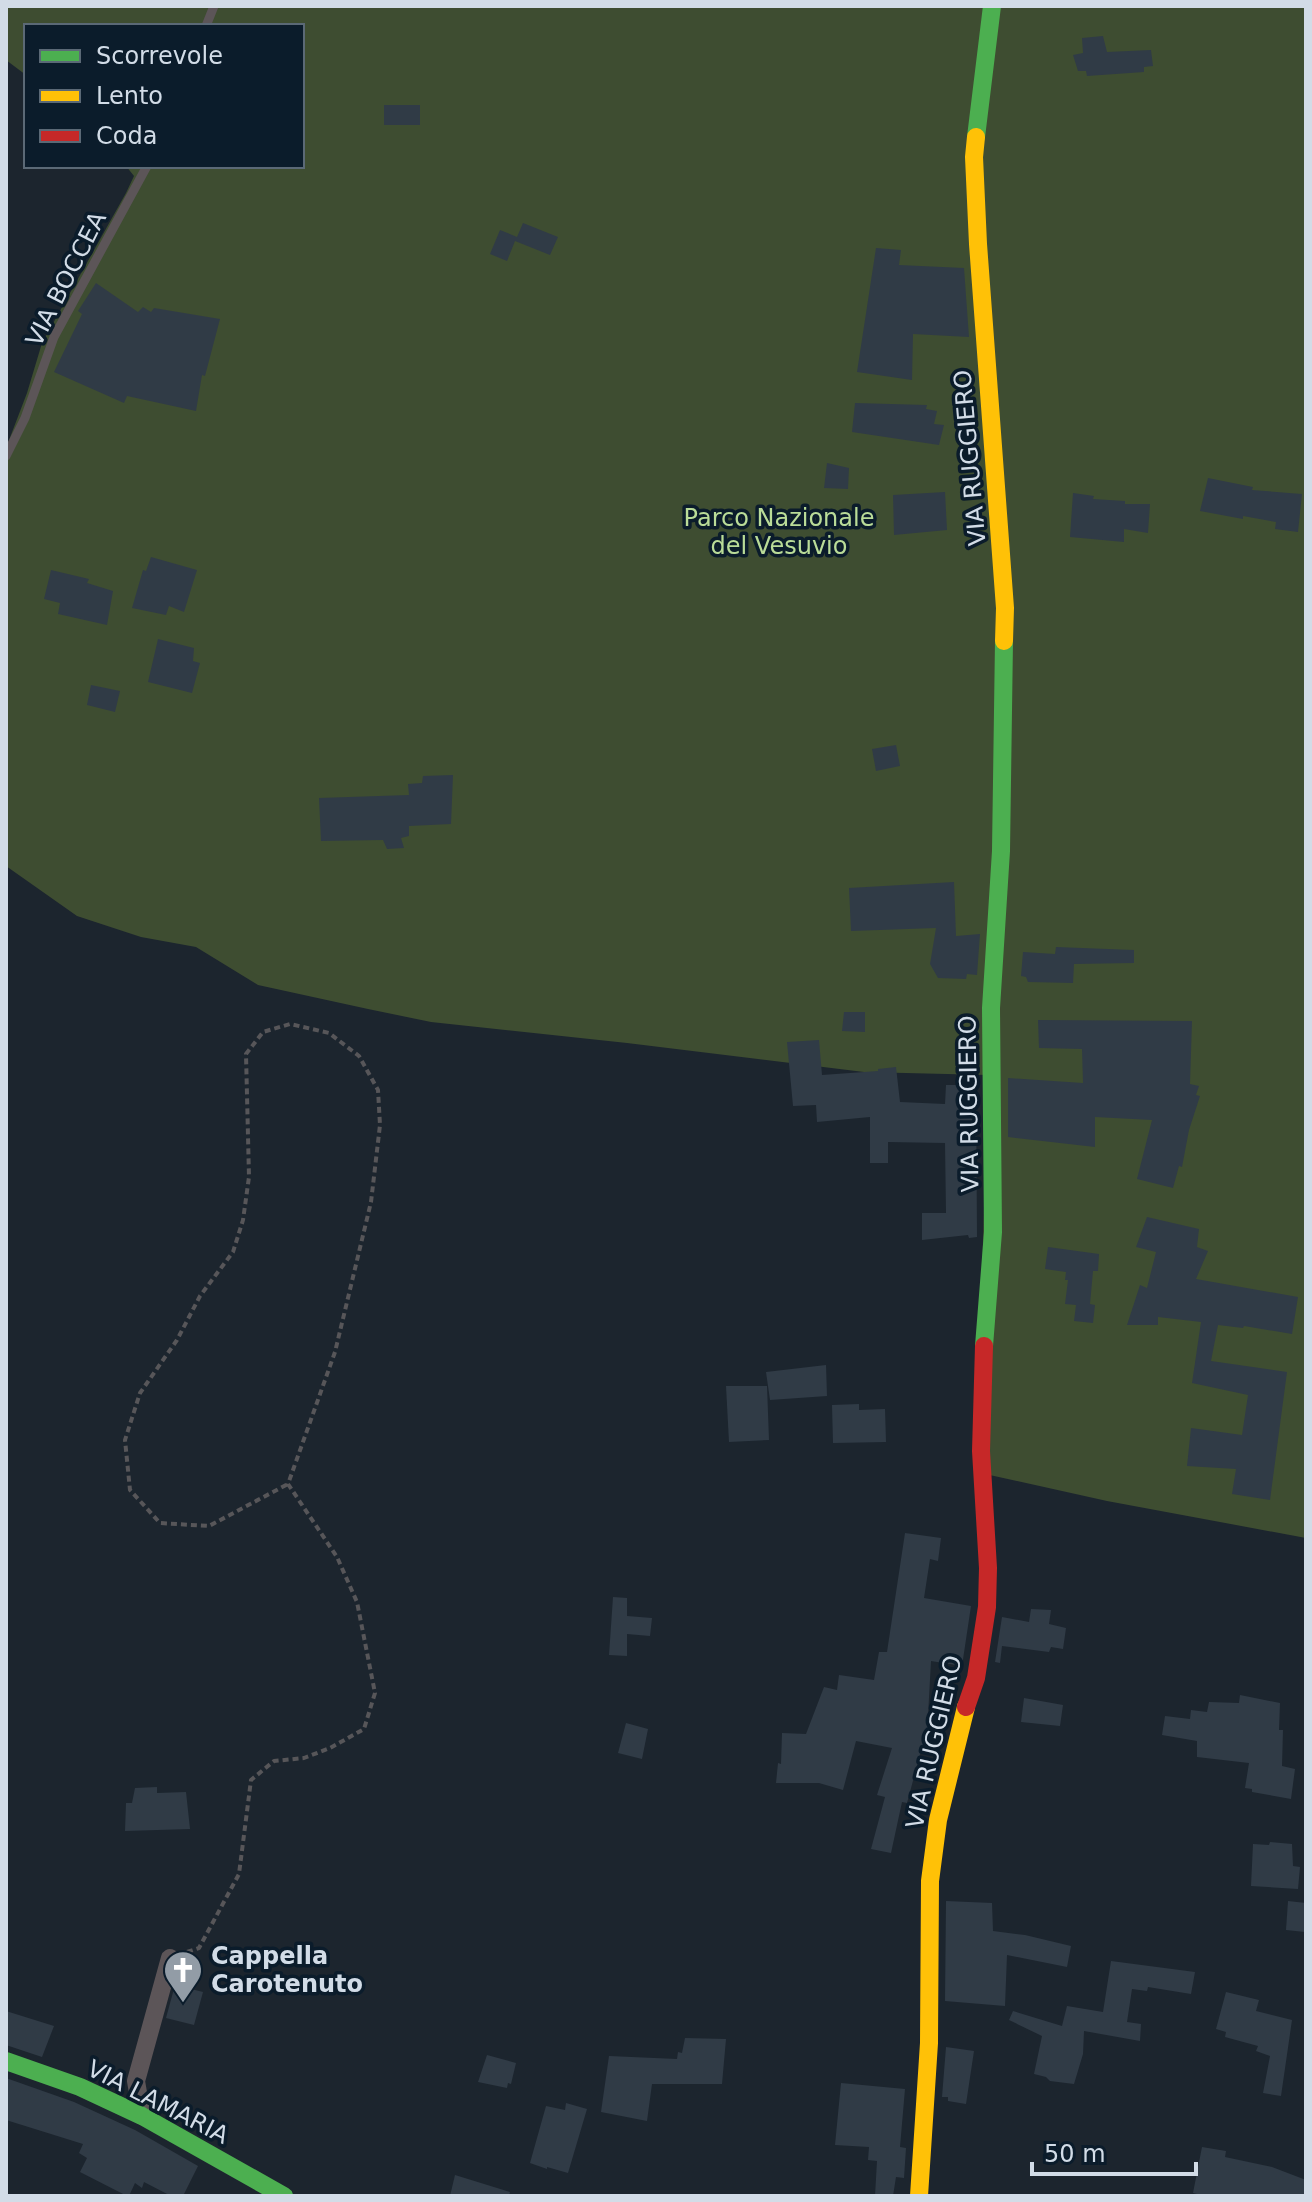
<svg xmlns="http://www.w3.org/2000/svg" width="1312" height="2202" font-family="'DejaVu Sans',sans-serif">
	<rect width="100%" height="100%" fill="#1c252e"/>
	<path fill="#3e4d31" d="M 6,6 L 1306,6 L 1306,1538 L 1107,1501 L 976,1472 L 988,1075 L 864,1072 L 627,1043 L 431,1022 L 368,1009 L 258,985 L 196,947 L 141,937 L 77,916 L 6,866 L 6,448 L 27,393 L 42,343 L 126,193 L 134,176 L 126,166 L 302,166 L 302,26 L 26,26 L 26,75 L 6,60 Z"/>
	<g fill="#303b46">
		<path d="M 1103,36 L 1107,52 L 1151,50 L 1153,66 L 1144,67 L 1144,72 L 1087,76 L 1086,71 L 1078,71 L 1073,55 L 1083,53 L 1082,38 Z"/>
		<rect x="384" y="105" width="36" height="20"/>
		<path d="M 523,223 L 558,237 L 550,255 L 515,241 L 507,261 L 490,254 L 500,230 L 517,237 Z"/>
		<path d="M 876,248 L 901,250 L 899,265 L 964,268 L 969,337 L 913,334 L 912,380 L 857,372 Z"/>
		<path d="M 96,283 L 138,312 L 143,307 L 151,312 L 154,308 L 220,319 L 205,376 L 202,375 L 196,411 L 127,396 L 124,403 L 54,372 L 82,314 L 78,311 Z"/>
		<path d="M 855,403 L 927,405 L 926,409 L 937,411 L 934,424 L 944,425 L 939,445 L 852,432 Z"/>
		<path d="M 827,463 L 849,468 L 848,489 L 824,488 Z"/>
		<path d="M 1208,478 L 1253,487 L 1252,490 L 1302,494 L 1298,532 L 1275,529 L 1276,522 L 1243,516 L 1243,519 L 1200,511 Z"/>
		<path d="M 945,492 L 947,530 L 894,535 L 893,495 Z"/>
		<path d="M 1073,493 L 1094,496 L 1093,499 L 1125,501 L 1125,504 L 1150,504 L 1148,533 L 1124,529 L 1124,542 L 1070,537 Z"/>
		<path d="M 151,557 L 197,570 L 184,612 L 169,606 L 166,615 L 132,608 L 143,570 L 146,571 Z"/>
		<path d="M 51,570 L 89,579 L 87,583 L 113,591 L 107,625 L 58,614 L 60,603 L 44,599 Z"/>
		<path d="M 158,639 L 194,648 L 193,661 L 200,663 L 192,693 L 148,682 Z"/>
		<path d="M 91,685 L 120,691 L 115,712 L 87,705 Z"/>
		<path d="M 896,745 L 900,766 L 876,771 L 872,749 Z"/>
		<path d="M 453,775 L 451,824 L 409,826 L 409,836 L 401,838 L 404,848 L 387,849 L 383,840 L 321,841 L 319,798 L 409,795 L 408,784 L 422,783 L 423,776 Z"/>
		<path d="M 954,882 L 956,936 L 980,934 L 977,975 L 967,974 L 966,979 L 938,978 L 930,964 L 936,928 L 851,931 L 849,888 Z"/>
		<path d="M 1056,947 L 1134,950 L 1134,963 L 1074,964 L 1073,983 L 1028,982 L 1026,977 L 1021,976 L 1023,952 L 1055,954 Z"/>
		<path d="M 844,1012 L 865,1012 L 865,1032 L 842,1031 Z"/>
		<path d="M 1038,1020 L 1192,1021 L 1190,1084 L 1199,1086 L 1196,1095 L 1200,1096 L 1189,1130 L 1182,1167 L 1179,1166 L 1173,1188 L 1137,1179 L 1152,1120 L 1095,1117 L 1095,1147 L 1008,1137 L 1008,1078 L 1083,1083 L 1082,1049 L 1039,1048 Z"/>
		<path d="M 819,1040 L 822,1075 L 878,1071 L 878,1069 L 896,1067 L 900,1102 L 945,1104 L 946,1085 L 962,1085 L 963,1077 L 976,1078 L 977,1237 L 969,1238 L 968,1235 L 922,1240 L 922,1213 L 946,1213 L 945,1143 L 888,1142 L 888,1163 L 870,1163 L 870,1117 L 817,1122 L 816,1105 L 793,1106 L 787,1042 Z"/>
		<path d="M 1147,1217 L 1199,1229 L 1197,1247 L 1208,1251 L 1196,1279 L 1298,1297 L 1292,1334 L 1244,1326 L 1243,1328 L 1218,1325 L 1211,1361 L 1287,1372 L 1270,1500 L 1232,1494 L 1236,1469 L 1187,1466 L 1191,1428 L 1242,1435 L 1248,1395 L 1192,1383 L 1201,1322 L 1158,1317 L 1158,1325 L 1127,1325 L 1140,1285 L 1147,1288 L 1156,1252 L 1136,1247 Z"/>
		<path d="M 1048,1247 L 1099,1254 L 1098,1271 L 1093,1271 L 1090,1304 L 1095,1305 L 1093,1323 L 1074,1321 L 1076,1305 L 1065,1304 L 1068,1280 L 1065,1280 L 1066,1272 L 1045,1269 Z"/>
		<path d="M 826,1365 L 827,1396 L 770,1400 L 766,1372 Z"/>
		<path d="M 726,1386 L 767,1386 L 769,1440 L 729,1442 Z"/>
		<path d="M 859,1404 L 859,1410 L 885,1409 L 886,1442 L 833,1443 L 832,1405 Z"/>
		<path d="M 905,1533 L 941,1538 L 938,1561 L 930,1559 L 924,1598 L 971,1606 L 962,1666 L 931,1661 L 928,1716 L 946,1719 L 937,1755 L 921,1751 L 907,1803 L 902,1802 L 891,1853 L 871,1849 L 885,1797 L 877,1795 L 892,1748 L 856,1741 L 843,1790 L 819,1783 L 776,1783 L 778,1763 L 781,1764 L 782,1733 L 806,1734 L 824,1687 L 837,1690 L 839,1675 L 874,1680 L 879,1652 L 887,1652 Z"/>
		<path d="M 613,1597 L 627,1598 L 627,1616 L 652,1618 L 650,1636 L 627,1634 L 627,1656 L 609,1655 Z"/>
		<path d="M 1031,1609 L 1051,1610 L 1049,1624 L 1066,1628 L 1063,1649 L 1051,1647 L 1049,1652 L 1002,1646 L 1000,1663 L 995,1662 L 1002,1617 L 1029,1622 Z"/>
		<path d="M 1240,1695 L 1280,1703 L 1279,1730 L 1283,1730 L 1282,1766 L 1295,1769 L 1291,1799 L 1252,1792 L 1252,1789 L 1245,1788 L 1249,1763 L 1197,1757 L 1197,1741 L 1162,1735 L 1165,1716 L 1190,1719 L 1191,1710 L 1207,1712 L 1209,1702 L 1239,1703 Z"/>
		<path d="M 1024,1698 L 1063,1705 L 1060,1726 L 1021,1722 Z"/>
		<path d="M 626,1723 L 648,1729 L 642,1759 L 618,1753 Z"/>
		<path d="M 157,1787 L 157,1793 L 186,1792 L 190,1829 L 125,1831 L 126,1803 L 132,1803 L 135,1788 Z"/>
		<path d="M 1270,1842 L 1292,1844 L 1293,1866 L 1300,1867 L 1298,1889 L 1251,1886 L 1253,1844 L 1269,1845 Z"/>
		<path d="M 946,1901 L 992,1903 L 993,1931 L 1025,1935 L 1071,1946 L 1067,1967 L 1007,1955 L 1005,2006 L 945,2001 Z"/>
		<path d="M 1288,1901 L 1306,1903 L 1305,1932 L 1286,1930 Z"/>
		<path d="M 1111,1961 L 1195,1972 L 1191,1994 L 1148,1987 L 1147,1991 L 1132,1989 L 1127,2022 L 1141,2024 L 1140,2041 L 1084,2031 L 1083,2054 L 1074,2084 L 1050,2081 L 1046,2077 L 1034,2074 L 1042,2036 L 1009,2020 L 1013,2011 L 1062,2026 L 1067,2006 L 1103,2012 Z"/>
		<path d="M 175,1985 L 203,1992 L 194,2025 L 166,2018 Z"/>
		<path d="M 1226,1992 L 1259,2000 L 1256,2011 L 1292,2020 L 1281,2096 L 1263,2093 L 1270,2056 L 1256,2051 L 1258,2046 L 1225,2037 L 1226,2032 L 1216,2029 Z"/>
		<path d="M 6,2011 L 54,2026 L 42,2057 L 6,2045 Z"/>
		<path d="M 685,2038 L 726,2039 L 722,2084 L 652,2084 L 647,2121 L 601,2112 L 609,2056 L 677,2059 L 678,2052 L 682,2053 Z"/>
		<path d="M 946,2047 L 974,2051 L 966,2104 L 948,2101 L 948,2097 L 942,2097 Z"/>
		<path d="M 487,2055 L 516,2063 L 511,2084 L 508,2083 L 507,2088 L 478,2082 Z"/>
		<path d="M 6,2078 L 74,2102 L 135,2130 L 198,2166 L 183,2196 L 171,2196 L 144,2182 L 142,2188 L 135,2183 L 129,2196 L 127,2196 L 80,2172 L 87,2158 L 79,2153 L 83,2144 L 6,2120 Z"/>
		<path d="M 841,2083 L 905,2089 L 900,2147 L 906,2148 L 904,2178 L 896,2177 L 893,2196 L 875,2196 L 877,2161 L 868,2160 L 869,2147 L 835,2145 Z"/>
		<path d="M 566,2103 L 587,2109 L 568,2173 L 547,2167 L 547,2169 L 530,2163 L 546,2106 L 565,2110 Z"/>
		<path d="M 1202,2147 L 1226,2151 L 1225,2157 L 1272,2167 L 1306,2180 L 1306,2196 L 1205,2196 L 1193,2193 Z"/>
		<path d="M 455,2175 L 510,2192 L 509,2196 L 450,2196 Z"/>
	</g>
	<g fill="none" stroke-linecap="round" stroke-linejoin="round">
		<path stroke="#575659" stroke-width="4" stroke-dasharray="6 4" stroke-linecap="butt" d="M 187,1952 L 199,1948 L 239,1874 L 251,1780 L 274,1761 L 304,1758 L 330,1748 L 364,1729 L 375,1693 L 357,1602 L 337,1557 L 288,1484 L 335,1352 L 371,1202 L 380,1125 L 378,1090 L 359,1056 L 329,1033 L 290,1024 L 263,1032 L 246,1054 L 249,1177 L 243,1220 L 233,1252 L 200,1296 L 177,1340 L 140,1393 L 125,1440 L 130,1490 L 160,1523 L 209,1526 L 288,1484"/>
		<g stroke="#5c5558" stroke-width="9">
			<path d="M 206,26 L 214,6"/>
			<path d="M 6,456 L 25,418 L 54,337 L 147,166"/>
		</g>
		<path stroke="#5c5558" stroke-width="18" d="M 142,2116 L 136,2081 L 170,1958"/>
		<g stroke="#4caf50" stroke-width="18">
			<path d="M 976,137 L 992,6"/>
			<path d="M 984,1346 L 993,1232 L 991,1008 L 1001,851 L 1004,641"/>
			<path d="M 6,2061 L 80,2087 L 142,2116 L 284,2196"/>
		</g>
		<g stroke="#ffc107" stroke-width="18">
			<path d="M 976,137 L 974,157 L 978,244 L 1005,608 L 1004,641"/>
			<path d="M 919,2196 L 929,2043 L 930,1881 L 938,1820 L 966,1707"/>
		</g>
		<path stroke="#c62828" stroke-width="18" d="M 966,1707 L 976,1678 L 987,1607 L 988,1568 L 981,1451 L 984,1346"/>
	</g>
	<defs>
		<symbol id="church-pin" viewBox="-11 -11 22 30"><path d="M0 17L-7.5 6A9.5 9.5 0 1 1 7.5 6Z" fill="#929ca6" stroke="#0b1c2b"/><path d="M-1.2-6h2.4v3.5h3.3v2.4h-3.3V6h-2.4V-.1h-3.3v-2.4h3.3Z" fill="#fff"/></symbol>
	</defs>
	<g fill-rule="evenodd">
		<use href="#church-pin" x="161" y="1948" width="44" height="60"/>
	</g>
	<g text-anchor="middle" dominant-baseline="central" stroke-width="7" stroke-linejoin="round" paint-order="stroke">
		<g font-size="24" fill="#d2dce7" stroke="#0b1c2b">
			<text transform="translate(66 279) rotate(-63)">VIA BOCCEA</text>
			<text transform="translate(970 458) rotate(-95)">VIA RUGGIERO</text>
			<text transform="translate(969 1104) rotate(-91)">VIA RUGGIERO</text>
			<text transform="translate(934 1742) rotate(-77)">VIA RUGGIERO</text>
			<text transform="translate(158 2102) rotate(27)">VIA LAMARIA</text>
		</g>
		<g font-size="24" fill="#badc98" stroke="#0b1c2b">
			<text x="779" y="518">Parco Nazionale<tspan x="779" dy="28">del Vesuvio</tspan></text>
		</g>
		<g font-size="24" font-weight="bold" fill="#d2dce7" stroke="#0b1c2b" text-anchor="start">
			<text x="211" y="1956">Cappella<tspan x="211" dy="28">Carotenuto</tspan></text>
		</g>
	</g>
	<rect width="1312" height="2202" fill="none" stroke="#d2dce7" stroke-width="16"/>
	<rect x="24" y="24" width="280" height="144" fill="#0b1c2b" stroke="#5b6976" stroke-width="2"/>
	<rect x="40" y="50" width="40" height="12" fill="#4caf50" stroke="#5b6976" stroke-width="2"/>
	<text x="96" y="64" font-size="24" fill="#d2dce7">Scorrevole</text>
	<rect x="40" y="90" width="40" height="12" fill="#ffc107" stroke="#5b6976" stroke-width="2"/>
	<text x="96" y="104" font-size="24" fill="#d2dce7">Lento</text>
	<rect x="40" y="130" width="40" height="12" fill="#c62828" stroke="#5b6976" stroke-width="2"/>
	<text x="96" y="144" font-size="24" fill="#d2dce7">Coda</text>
	<path d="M1032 2162v12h164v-12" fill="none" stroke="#d2dce7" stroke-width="4"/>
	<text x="1044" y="2162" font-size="24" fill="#d2dce7" stroke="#0b1c2b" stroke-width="6" paint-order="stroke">50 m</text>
</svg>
